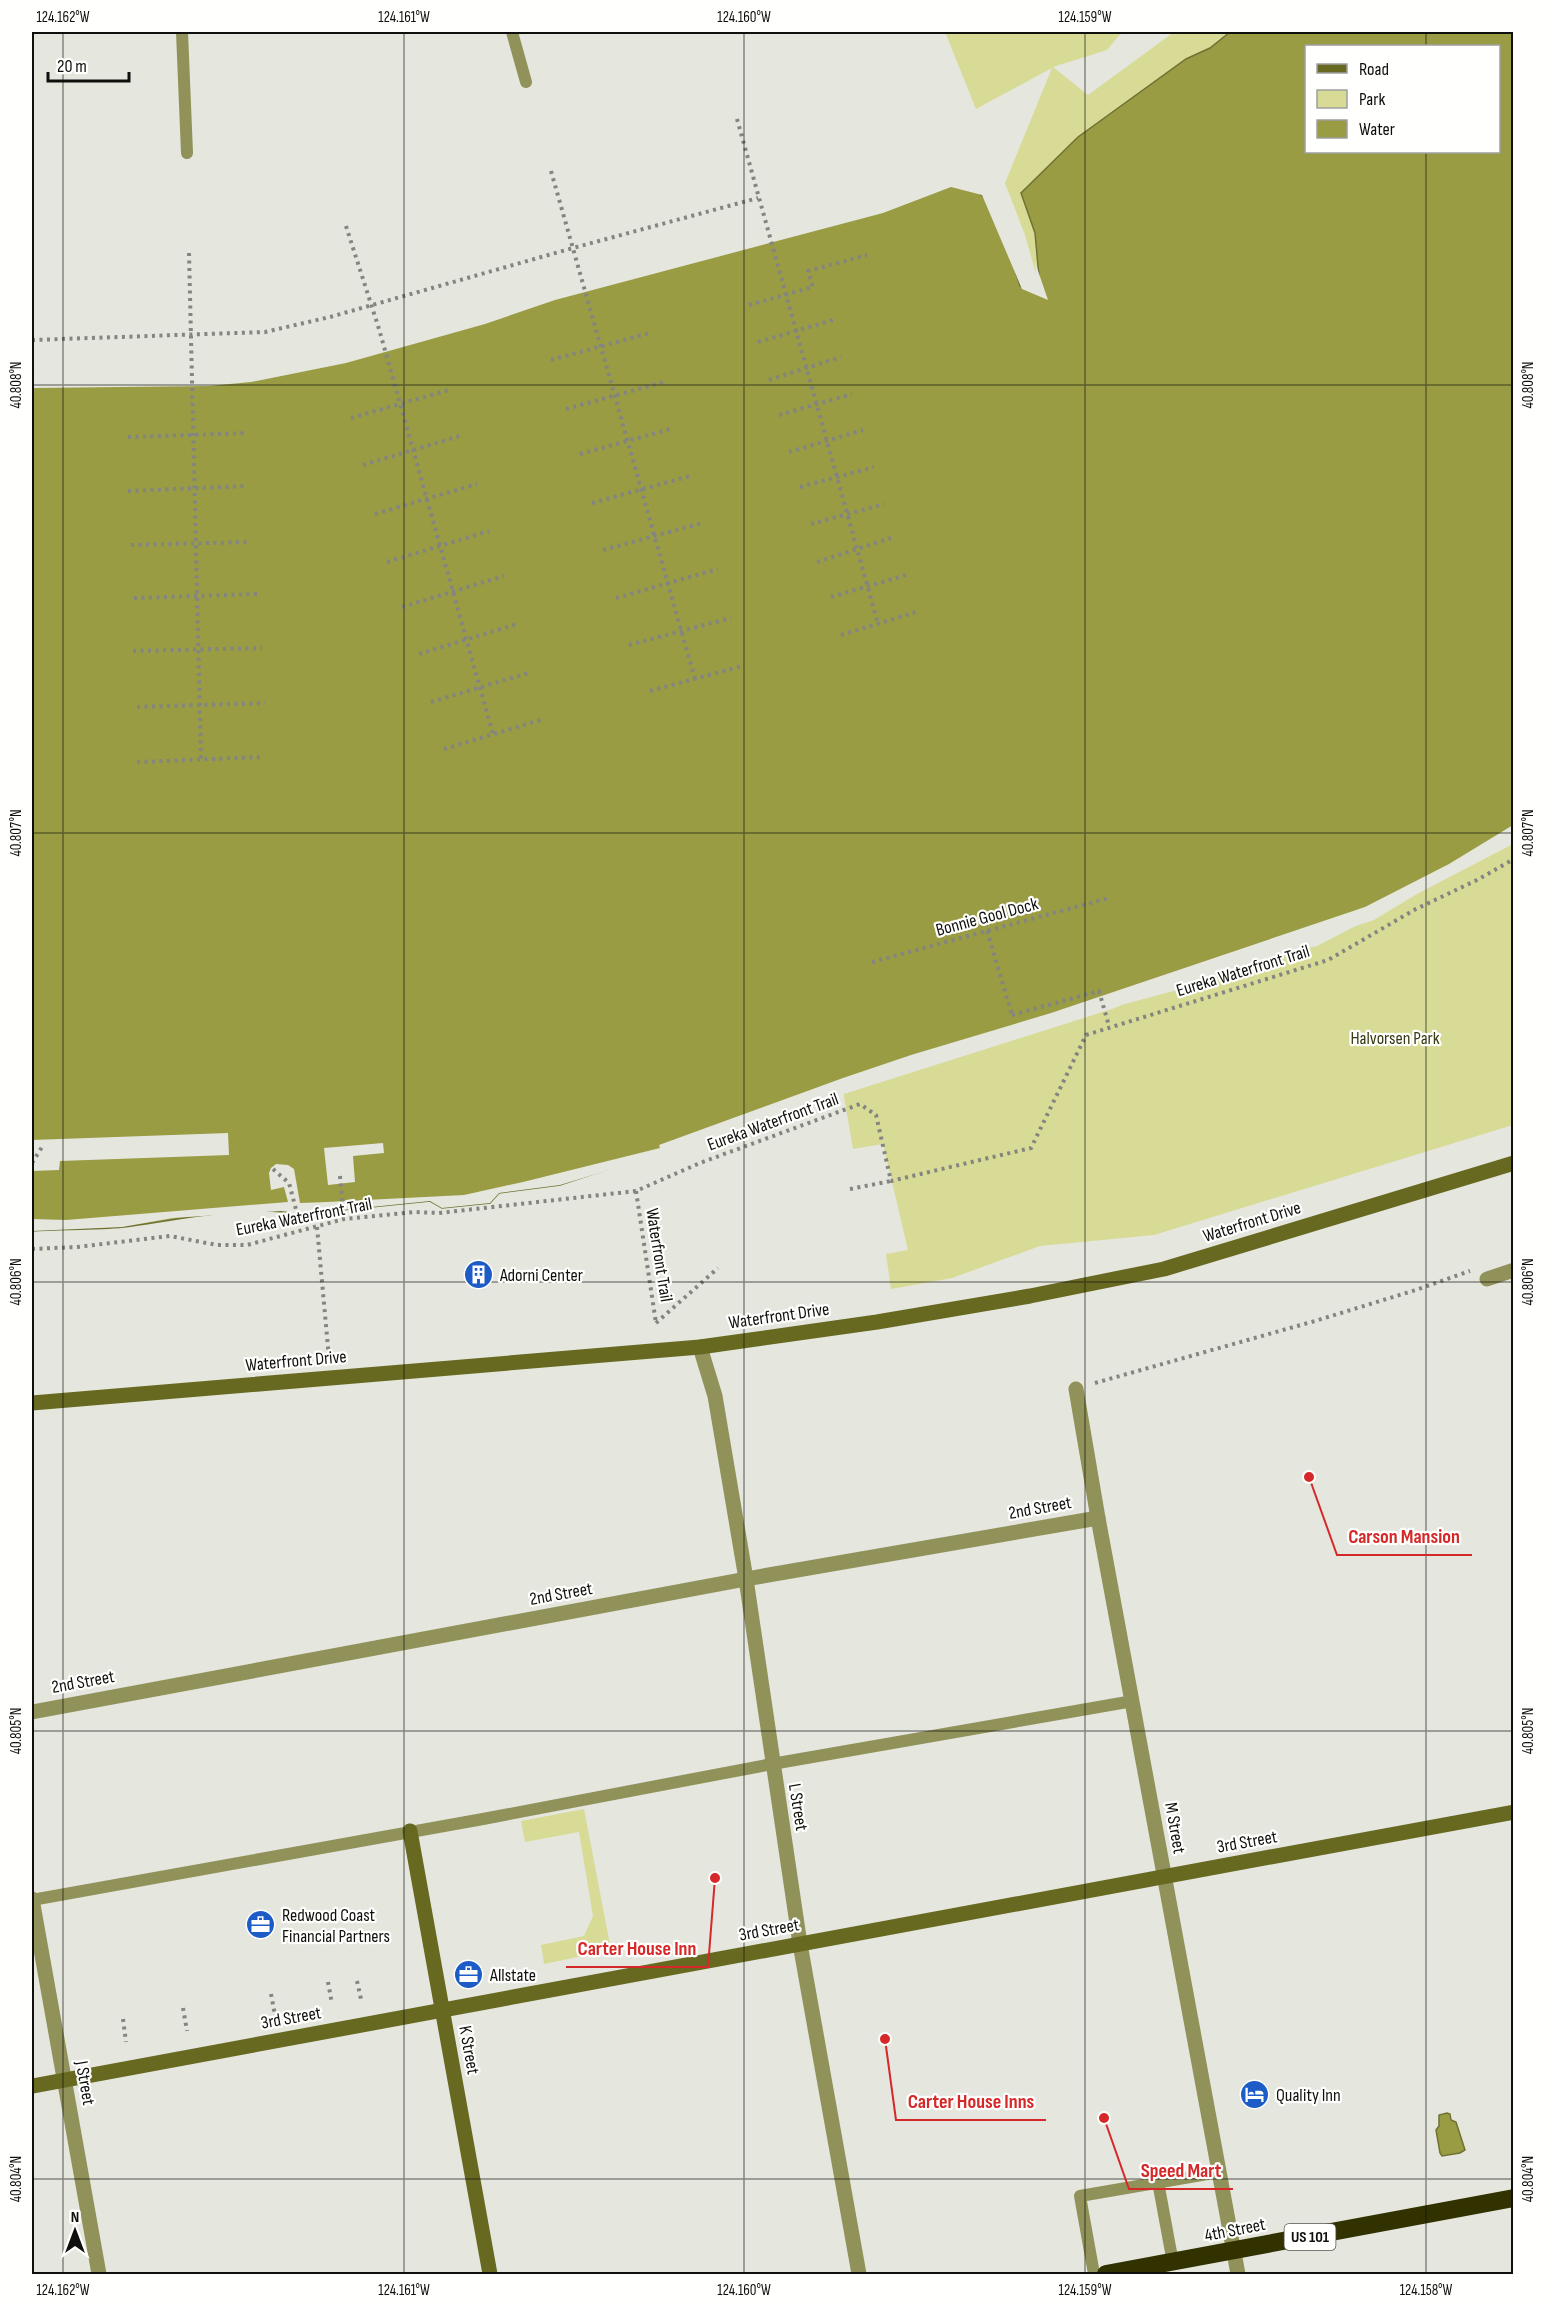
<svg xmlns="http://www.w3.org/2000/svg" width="1545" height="2306" font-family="'Sofia Sans Condensed',sans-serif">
	<rect width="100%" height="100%" fill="#e5e6de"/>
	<g fill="#d8db96" fill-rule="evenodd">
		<path d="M 945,32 L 1122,32 L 1107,50 L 1053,67 L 1088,95 L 1174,32 L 1513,32 L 1513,147 L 1040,288 L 1025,235 L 1005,183 L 1052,68 L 976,109 ZM 1306,46 L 1498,46 L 1498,152 L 1306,152 Z"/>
		<path d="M 1513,844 L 1513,1125 L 1154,1235 L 1040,1246 L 952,1278 L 891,1289 L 886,1254 L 908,1250 L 883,1144 L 853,1149 L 843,1091 L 1095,1012 L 1192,986 L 1269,959 L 1317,946 Z"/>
		<path d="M 584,1809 L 611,1950 L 544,1964 L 541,1945 L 584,1936 L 593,1916 L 579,1832 L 525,1842 L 521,1821 Z"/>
	</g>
	<g fill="#999c43" stroke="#707233" stroke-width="1.5" fill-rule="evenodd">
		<path d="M 1230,32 L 1513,32 L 1513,831 L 1373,917 L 560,1185 L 499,1193 L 490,1203 L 442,1208 L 430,1201 L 302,1214 C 244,1205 182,1219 124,1227 C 93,1230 62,1229 32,1231 L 32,375 L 273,370 L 322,359 L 963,179 L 996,208 L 1020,286 L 1040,288 L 1035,233 L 1021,193 L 1078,137 L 1186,59 L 1210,48 ZM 1306,46 L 1498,46 L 1498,152 L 1306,152 Z"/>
		<path d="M 1447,2113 L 1450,2114 L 1451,2120 L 1456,2122 L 1465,2150 L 1460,2153 L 1442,2156 L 1440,2153 L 1436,2130 L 1439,2126 L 1439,2115 Z"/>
	</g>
	<g fill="#e5e6de">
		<path d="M 963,176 L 998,206 L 1023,283 L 1037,285 L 1035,262 L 1048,300 L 1022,289 L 982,195 L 951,187 L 883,213 L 555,300 L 485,324 L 346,363 L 251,382 L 209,386 L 32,388 L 32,372 L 272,367 L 321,356 L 382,340 L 538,290 L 583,282 L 764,228 Z"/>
		<path d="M 1513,825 L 1514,835 L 1374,920 L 1150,993 L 1112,1009 L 844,1094 L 663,1157 L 662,1154 L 560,1185 L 499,1193 L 490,1203 L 442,1208 L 430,1201 L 303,1214 L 303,1217 L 291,1215 L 290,1212 L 281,1211 L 173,1218 L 122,1227 L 32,1231 L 32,1219 L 66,1220 L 288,1202 L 284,1187 L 271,1190 L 269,1173 L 271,1168 L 276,1164 L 288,1165 L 294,1169 L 300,1203 L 327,1202 L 464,1195 L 523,1182 L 660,1148 L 659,1145 L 843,1078 L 911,1055 L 1051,1013 L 1365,907 L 1449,864 Z"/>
		<path d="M 228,1133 L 229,1155 L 60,1161 L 59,1170 L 32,1171 L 32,1140 Z"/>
		<path d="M 383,1143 L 384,1153 L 353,1156 L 355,1182 L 328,1185 L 324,1148 Z"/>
	</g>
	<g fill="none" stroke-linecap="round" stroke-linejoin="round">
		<g stroke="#848580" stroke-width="4" stroke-dasharray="3 4.5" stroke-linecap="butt">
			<path d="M 737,119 L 878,624"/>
			<path d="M 551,171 L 695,679"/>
			<path d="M 346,226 L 379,329 L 493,734"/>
			<path d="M 189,253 L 201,760"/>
			<path d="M 749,305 L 813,287 L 808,271 L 867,255"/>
			<path d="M 32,340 L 265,332 L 330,317 L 573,248 L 758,198"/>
			<path d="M 758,342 L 833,320"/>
			<path d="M 551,360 L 650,333"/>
			<path d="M 769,380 L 841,357"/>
			<path d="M 566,409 L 664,382"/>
			<path d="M 779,415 L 852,394"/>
			<path d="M 351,418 L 449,390"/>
			<path d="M 128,437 L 248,433"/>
			<path d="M 789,452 L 863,430"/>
			<path d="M 580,454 L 674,428"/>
			<path d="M 363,465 L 463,435"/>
			<path d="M 800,487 L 874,467"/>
			<path d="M 128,491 L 248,486"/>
			<path d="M 592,503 L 690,476"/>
			<path d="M 375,514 L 477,484"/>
			<path d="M 811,524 L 884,504"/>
			<path d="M 131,545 L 250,542"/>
			<path d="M 603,550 L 702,523"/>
			<path d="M 387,562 L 489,531"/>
			<path d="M 817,562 L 894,537"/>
			<path d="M 831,597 L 906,575"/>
			<path d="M 134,598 L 258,594"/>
			<path d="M 616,598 L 718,569"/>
			<path d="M 402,607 L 504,576"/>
			<path d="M 841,635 L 916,612"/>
			<path d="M 629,645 L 731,618"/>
			<path d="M 133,651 L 262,648"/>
			<path d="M 419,654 L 517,624"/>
			<path d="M 650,691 L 742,666"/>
			<path d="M 431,702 L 528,673"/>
			<path d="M 137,707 L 265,703"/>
			<path d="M 444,749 L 544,719"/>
			<path d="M 137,762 L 264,757"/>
			<path d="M 987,931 L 1012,1015 L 1014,1015"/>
			<path d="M 872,962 L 1109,898"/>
			<path d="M 1012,1015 L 1099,991 L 1109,1026"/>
			<path d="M 32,1163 L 42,1147"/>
			<path d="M 273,1169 L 289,1183 L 298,1217"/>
			<path d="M 340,1176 L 344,1219"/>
			<path d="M 850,1189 L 891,1181"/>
			<path d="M 636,1191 L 656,1323"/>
			<path d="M 317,1227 L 329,1358"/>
			<path d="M 32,1249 L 77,1247 L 170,1236 L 217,1245 L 247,1245 L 344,1219 L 414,1212 L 439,1213 L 636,1191 L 700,1163 L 860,1104 L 876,1115 L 891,1181 L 1031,1148 L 1086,1035 L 1328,960 L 1416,909 L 1477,880 L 1514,859"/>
			<path d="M 656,1323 L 718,1268"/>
			<path d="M 1095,1383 L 1315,1321 L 1419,1289 L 1470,1271"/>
			<path d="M 357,1981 L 361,1999"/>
			<path d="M 328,1982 L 332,2004"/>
			<path d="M 271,1994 L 275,2015"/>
			<path d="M 183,2008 L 187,2031"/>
			<path d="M 123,2019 L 126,2042"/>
		</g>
		<g stroke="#90925a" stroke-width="12">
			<path d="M 182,32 L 187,153"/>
			<path d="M 512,32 L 526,82"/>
			<path d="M 32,1900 L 483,1819 L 772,1764 L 1133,1701"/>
			<path d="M 1158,2182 L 1173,2263"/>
			<path d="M 1094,2274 L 1080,2196 L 1219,2172"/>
		</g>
		<g stroke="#90925a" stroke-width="15">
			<path d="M 1487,1279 L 1514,1270"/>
			<path d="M 700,1347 L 715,1396 L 746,1579 L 800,1944 L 859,2274"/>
			<path d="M 1076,1389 L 1098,1518 L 1238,2274"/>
			<path d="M 32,1712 L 746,1579 L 1098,1518"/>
			<path d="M 32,1899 L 99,2274"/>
		</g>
		<g stroke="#676920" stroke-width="15">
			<path d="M 32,1403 L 700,1347 L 877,1322 L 1030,1296 L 1164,1269 L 1514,1163"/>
			<path d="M 410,1831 L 490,2274"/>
			<path d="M 32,2086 L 1514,1812"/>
		</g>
		<path stroke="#313200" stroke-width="18" d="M 1106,2274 L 1514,2198"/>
	</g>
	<path fill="none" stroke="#0f0f0d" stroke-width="1.5" stroke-opacity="0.45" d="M 63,32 L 63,2274M 404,32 L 404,2274M 744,32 L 744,2274M 1085,32 L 1085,2274M 1426,32 L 1426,46M 1426,152 L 1426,2274M 32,385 L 1514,385M 32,833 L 1514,833M 32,1282 L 1514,1282M 32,1731 L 1514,1731M 32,2179 L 1514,2179"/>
	<defs>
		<symbol id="building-disc" viewBox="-11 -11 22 22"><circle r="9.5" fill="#1d5bc7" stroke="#fffffe"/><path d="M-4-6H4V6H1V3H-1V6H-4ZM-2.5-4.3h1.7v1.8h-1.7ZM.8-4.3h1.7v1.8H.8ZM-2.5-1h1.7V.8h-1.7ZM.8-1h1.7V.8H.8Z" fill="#fff"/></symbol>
		<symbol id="office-disc" viewBox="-11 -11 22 22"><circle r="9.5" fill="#1d5bc7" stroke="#fffffe"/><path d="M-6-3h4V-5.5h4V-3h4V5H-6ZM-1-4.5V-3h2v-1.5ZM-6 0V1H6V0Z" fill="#fff"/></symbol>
		<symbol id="hotel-disc" viewBox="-11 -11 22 22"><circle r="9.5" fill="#1d5bc7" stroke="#fffffe"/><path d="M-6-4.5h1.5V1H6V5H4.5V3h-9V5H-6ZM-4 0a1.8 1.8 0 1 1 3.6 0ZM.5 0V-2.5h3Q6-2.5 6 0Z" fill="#fff"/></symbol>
	</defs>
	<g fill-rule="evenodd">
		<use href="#building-disc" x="462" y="1258" width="33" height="33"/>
		<use href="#office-disc" x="244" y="1908" width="33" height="33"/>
		<use href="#office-disc" x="452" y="1958" width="33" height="33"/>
		<use href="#hotel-disc" x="1238" y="2078" width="33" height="33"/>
	</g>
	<g text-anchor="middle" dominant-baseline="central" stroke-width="4.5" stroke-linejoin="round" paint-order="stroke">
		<rect fill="#fffffe" stroke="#575755" stroke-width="1.5" x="1284.5" y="2224" width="51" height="26" rx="4.5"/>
		<g font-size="16" font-weight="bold" fill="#0f0f0d">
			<text x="1310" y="2237">US 101</text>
		</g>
		<g font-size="18" fill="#0f0f0d" stroke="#fffffe">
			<text transform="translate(987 917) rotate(-15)">Bonnie Gool Dock</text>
			<text transform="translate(1243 971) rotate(-17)">Eureka Waterfront Trail</text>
			<text transform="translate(773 1122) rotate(-20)">Eureka Waterfront Trail</text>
			<text transform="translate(304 1217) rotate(-11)">Eureka Waterfront Trail</text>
			<text transform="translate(1252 1222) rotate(-17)">Waterfront Drive</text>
			<text transform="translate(659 1255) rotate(81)">Waterfront Trail</text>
			<text transform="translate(779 1316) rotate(-8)">Waterfront Drive</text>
			<text transform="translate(296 1361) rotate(-5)">Waterfront Drive</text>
			<text transform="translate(1040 1508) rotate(-10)">2nd Street</text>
			<text transform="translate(561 1594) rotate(-10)">2nd Street</text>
			<text transform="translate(83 1682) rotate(-10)">2nd Street</text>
			<text transform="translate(798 1807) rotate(81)">L Street</text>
			<text transform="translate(1175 1828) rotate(80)">M Street</text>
			<text transform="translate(1247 1842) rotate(-10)">3rd Street</text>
			<text transform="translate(769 1930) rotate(-10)">3rd Street</text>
			<text transform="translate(291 2018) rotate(-10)">3rd Street</text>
			<text transform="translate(469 2050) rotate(80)">K Street</text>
			<text transform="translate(85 2083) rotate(80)">J Street</text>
			<text transform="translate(1235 2230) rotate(-11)">4th Street</text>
		</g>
		<g font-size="18" fill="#383a14" stroke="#fffffe">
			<text x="1395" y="1038">Halvorsen Park</text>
		</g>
		<g font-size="18" fill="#0f0f0d" stroke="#fffffe" text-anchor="start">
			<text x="500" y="1275">Adorni Center</text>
			<text x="282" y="1915">Redwood Coast<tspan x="282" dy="21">Financial Partners</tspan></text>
			<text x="490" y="1975">Allstate</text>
			<text x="1276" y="2095">Quality Inn</text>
		</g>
	</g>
	<path fill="none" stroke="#d62828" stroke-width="2" d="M1309 1477L1337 1555H1472M715 1878L708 1967H566M885 2039L896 2120H1046M1104 2118L1129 2189H1233"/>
	<g fill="#d62828" stroke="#fffffe" stroke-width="2">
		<circle cx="1309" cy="1477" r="6"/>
		<circle cx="715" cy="1878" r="6"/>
		<circle cx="885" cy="2039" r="6"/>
		<circle cx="1104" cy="2118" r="6"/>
	</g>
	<g font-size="20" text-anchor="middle" font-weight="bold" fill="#d62828" stroke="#fffffe" stroke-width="4.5" stroke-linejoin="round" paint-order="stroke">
		<text x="1404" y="1543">Carson Mansion</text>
		<text x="637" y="1955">Carter House Inn</text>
		<text x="971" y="2108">Carter House Inns</text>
		<text x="1181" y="2177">Speed Mart</text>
	</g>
	<rect width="1545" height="2306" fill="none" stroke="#fffffe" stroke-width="66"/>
	<rect x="1305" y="45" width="195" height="108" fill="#fffffe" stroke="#9f9f9e" stroke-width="1.5"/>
	<rect x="1317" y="64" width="30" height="9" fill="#676920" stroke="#9f9f9e" stroke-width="1.5"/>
	<text x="1359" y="75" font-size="18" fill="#0f0f0d">Road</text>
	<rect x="1317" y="90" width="30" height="18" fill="#d8db96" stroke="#9f9f9e" stroke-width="1.5"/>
	<text x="1359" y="105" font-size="18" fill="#0f0f0d">Park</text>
	<rect x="1317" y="120" width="30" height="18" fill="#999c43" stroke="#9f9f9e" stroke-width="1.5"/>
	<text x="1359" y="135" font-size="18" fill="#0f0f0d">Water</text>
	<g transform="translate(75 2231)" stroke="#fffffe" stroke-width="4.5" paint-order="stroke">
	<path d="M0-4.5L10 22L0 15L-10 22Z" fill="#0f0f0d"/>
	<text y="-9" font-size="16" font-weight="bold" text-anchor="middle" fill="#0f0f0d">N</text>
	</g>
	<path d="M48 72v9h81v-9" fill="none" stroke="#0f0f0d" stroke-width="3"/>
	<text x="57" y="72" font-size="18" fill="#0f0f0d" stroke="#fffffe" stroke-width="4.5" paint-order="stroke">20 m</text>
	<rect x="33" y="33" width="1479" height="2240" fill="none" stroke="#0f0f0d" stroke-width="2"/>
	<g font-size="15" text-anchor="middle" fill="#0f0f0d">
		<text x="63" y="22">124.162°W</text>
		<text x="404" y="22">124.161°W</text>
		<text x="744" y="22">124.160°W</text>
		<text x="1085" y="22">124.159°W</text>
		<text transform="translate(16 385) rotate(-90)" y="5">40.808°N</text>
		<text transform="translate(1528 385) rotate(-90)" y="5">40.808°N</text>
		<text transform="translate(16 833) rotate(-90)" y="5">40.807°N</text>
		<text transform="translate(1528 833) rotate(-90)" y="5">40.807°N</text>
		<text transform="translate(16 1282) rotate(-90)" y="5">40.806°N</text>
		<text transform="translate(1528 1282) rotate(-90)" y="5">40.806°N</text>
		<text transform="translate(16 1731) rotate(-90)" y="5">40.805°N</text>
		<text transform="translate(1528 1731) rotate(-90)" y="5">40.805°N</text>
		<text transform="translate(16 2179) rotate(-90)" y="5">40.804°N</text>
		<text transform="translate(1528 2179) rotate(-90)" y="5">40.804°N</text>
		<text x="63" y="2295">124.162°W</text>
		<text x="404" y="2295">124.161°W</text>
		<text x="744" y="2295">124.160°W</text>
		<text x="1085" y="2295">124.159°W</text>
		<text x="1426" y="2295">124.158°W</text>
	</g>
</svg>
